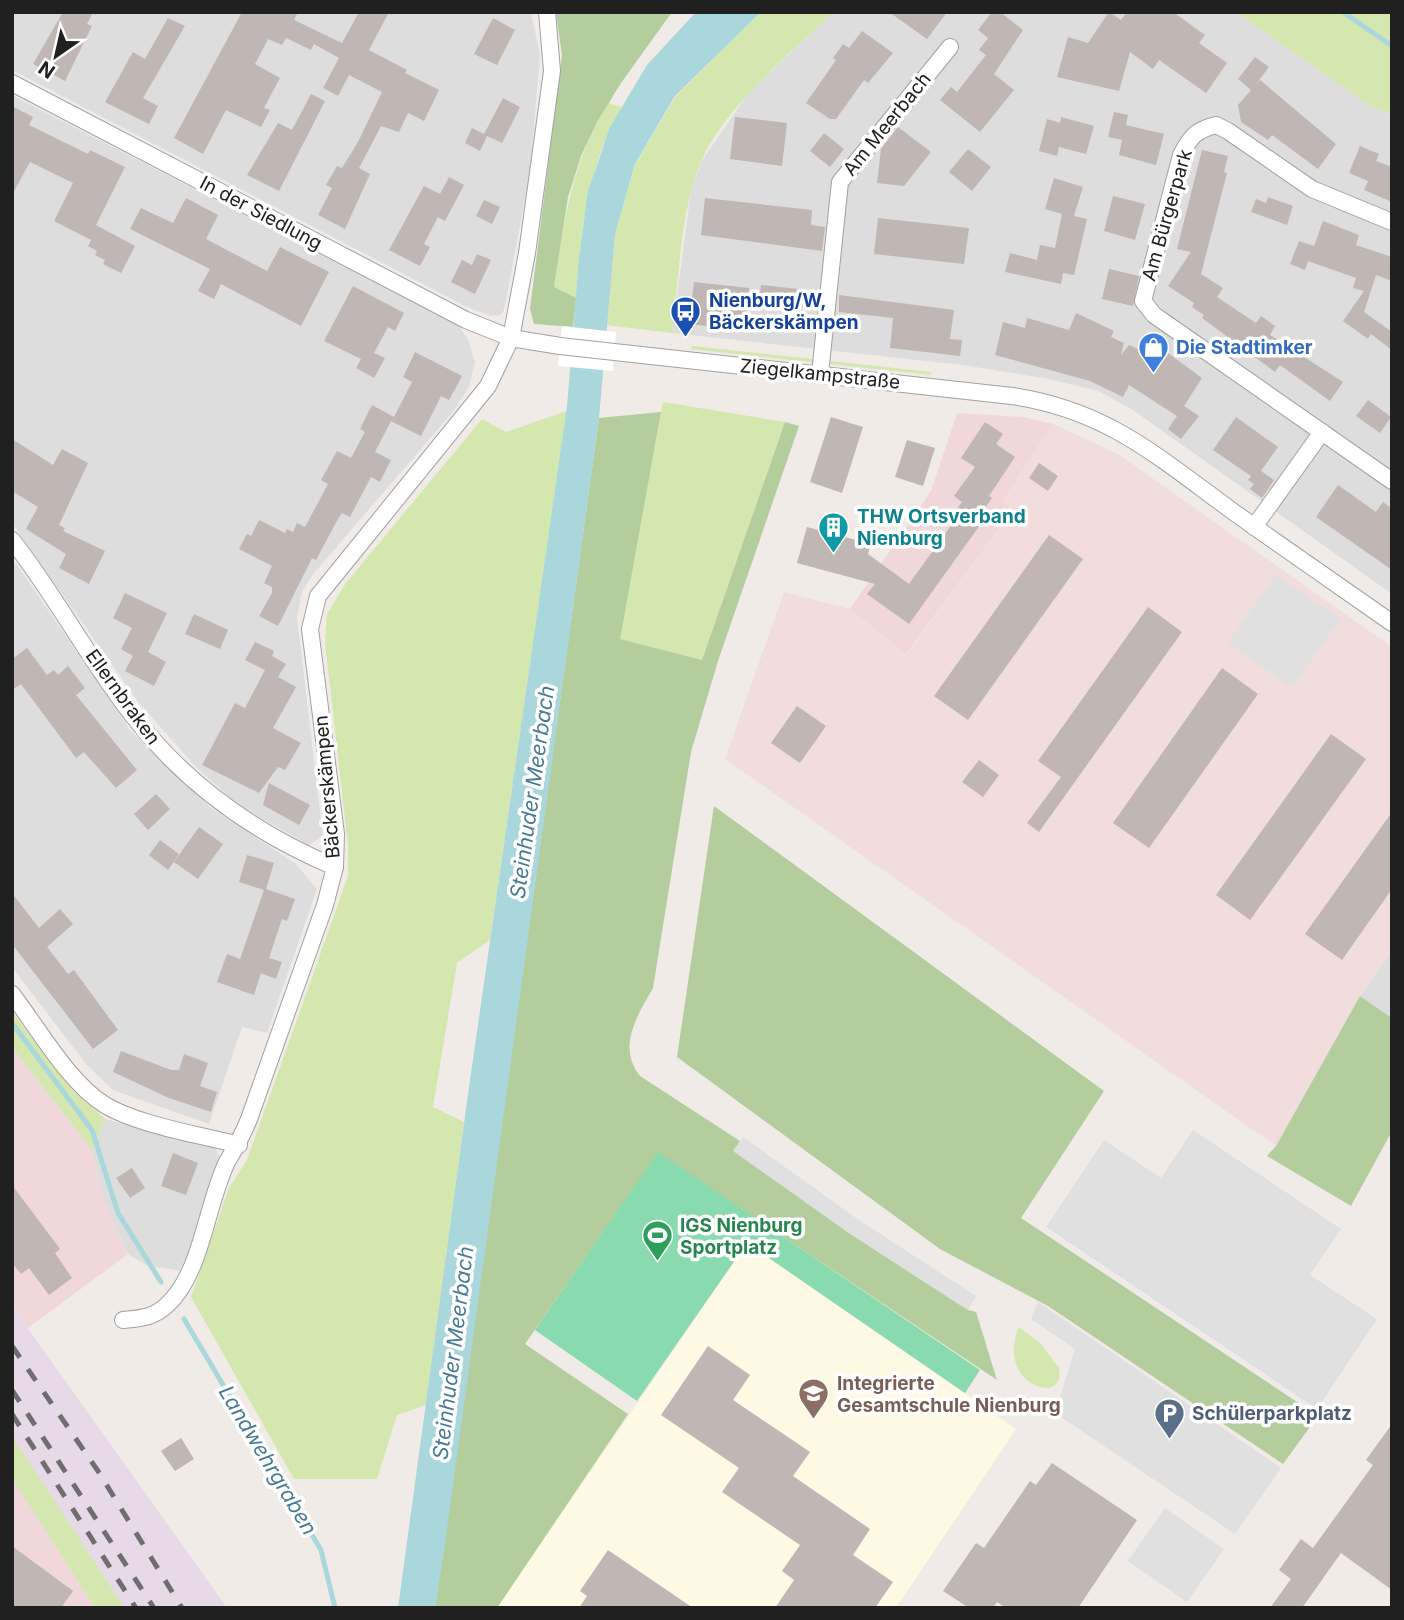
<svg xmlns="http://www.w3.org/2000/svg" width="1404" height="1620" font-family="Inter,sans-serif">
	<rect width="100%" height="100%" fill="#f0ebe6"/>
	<g fill="#dedddd">
		<path d="M 12,12 L 531,12 L 540,56 L 530,173 L 504,310 L 500,315 L 491,316 L 467,307 L 12,70 Z"/>
		<path d="M 834,12 L 1236,12 L 1370,106 L 1392,114 L 1392,594 L 1133,410 L 1098,391 L 1049,379 L 963,365 L 672,333 L 691,191 L 701,162 L 749,92 Z"/>
		<path d="M 12,95 L 459,326 L 468,340 L 475,362 L 469,387 L 452,413 L 314,573 L 302,592 L 297,617 L 323,836 L 309,845 L 238,805 L 197,768 L 139,703 L 12,523 Z"/>
		<path d="M 12,564 L 17,565 L 131,731 L 211,808 L 296,864 L 317,889 L 267,1033 L 242,1027 L 209,1124 L 113,1090 L 86,1064 L 12,967 Z"/>
		<path d="M 1392,950 L 1392,1018 L 1360,996 Z"/>
		<path d="M 105,1119 L 215,1147 L 221,1161 L 183,1271 L 148,1266 L 128,1254 L 103,1200 L 92,1150 Z"/>
	</g>
	<g fill="#efd7da">
		<path d="M 957,413 L 1023,417 L 1053,424 L 1003,501 L 1012,511 L 906,654 L 850,609 L 931,491 Z"/>
		<path d="M 12,1047 L 92,1150 L 103,1200 L 128,1254 L 28,1328 L 12,1306 Z"/>
		<path d="M 12,1478 L 95,1608 L 12,1608 Z"/>
	</g>
	<path fill="#e8d9e8" d="M 12,1306 L 227,1608 L 125,1608 L 12,1436 Z"/>
	<path fill="#fdf9e2" d="M 747,1243 L 1016,1429 L 896,1608 L 497,1608 Z"/>
	<path fill="#f1dddb" d="M 1053,424 L 1118,454 L 1392,647 L 1392,950 L 1360,996 L 1276,1146 L 725,759 L 784,592 L 850,609 L 907,654 L 1012,511 L 1003,502 Z"/>
	<g fill="#d3e7af">
		<path d="M 761,12 L 834,12 C 791,53 722,109 700,164 C 680,213 679,280 672,333 L 607,325 L 615,234 L 635,165 L 676,96 Z"/>
		<path d="M 1236,12 L 1392,12 L 1392,114 L 1370,106 Z"/>
		<path d="M 608,103 L 622,107 C 587,165 581,232 576,298 L 554,288 C 564,222 572,161 608,103 Z"/>
		<path d="M 692,346 L 931,372 L 931,375 L 691,349 Z"/>
		<path d="M 663,402 L 785,422 L 702,660 L 619,639 Z"/>
		<path d="M 567,411 L 490,940 L 457,963 L 433,1107 L 464,1122 L 426,1405 L 397,1415 L 377,1479 L 294,1479 L 191,1297 L 229,1188 L 247,1160 L 348,876 L 348,845 L 325,643 L 327,614 L 346,583 L 482,419 L 506,432 Z"/>
		<path d="M 12,1011 L 71,1089 L 105,1119 L 92,1150 L 12,1047 Z"/>
		<path d="M 1019,1327 L 1041,1344 L 1059,1368 C 1066,1403 1012,1389 1014,1349 C 1015,1341 1015,1334 1019,1327 Z"/>
		<path d="M 12,1436 L 125,1608 L 95,1608 L 12,1478 Z"/>
	</g>
	<g fill="#b3cd9d">
		<path d="M 556,12 L 672,12 L 621,83 L 597,122 L 581,156 L 568,197 L 554,287 L 576,298 L 573,327 L 534,324 L 530,309 L 562,55 Z"/>
		<path d="M 661,412 L 620,639 L 702,660 L 785,422 L 799,426 L 718,661 L 691,752 L 653,988 C 637,1016 617,1047 640,1076 L 740,1141 L 734,1151 L 849,1233 L 968,1310 L 976,1312 L 997,1380 L 658,1153 L 525,1344 L 628,1414 L 497,1608 L 435,1608 L 599,418 Z"/>
		<path d="M 714,806 L 1104,1091 L 1021,1218 L 1318,1416 L 1283,1464 L 1048,1306 L 940,1249 L 677,1057 Z"/>
		<path d="M 1360,996 L 1392,1018 L 1392,1131 L 1351,1206 L 1267,1156 L 1276,1146 Z"/>
	</g>
	<path fill="#89daae" d="M 658,1152 L 980,1370 L 965,1393 L 747,1243 L 637,1401 L 535,1330 Z"/>
	<g fill="#e0e0e0">
		<path d="M 1276,575 L 1340,619 L 1292,687 L 1228,643 Z"/>
		<path d="M 1193,1130 L 1341,1229 L 1310,1275 L 1377,1319 L 1317,1409 L 1046,1227 L 1104,1140 L 1161,1178 Z"/>
		<path d="M 743,1137 L 859,1220 L 976,1296 L 968,1310 L 849,1233 L 733,1151 Z"/>
		<path d="M 1038,1302 L 1281,1468 L 1235,1534 L 1055,1413 L 1075,1349 L 1031,1319 Z"/>
		<path d="M 1165,1508 L 1224,1549 L 1187,1602 L 1128,1561 Z"/>
	</g>
	<path fill="#a9d7db" d="M 696,12 L 761,12 L 675,96 L 635,164 L 615,234 L 599,418 L 443,1558 L 435,1608 L 398,1608 L 469,1087 L 567,407 L 579,258 L 588,191 L 610,127 L 647,65 Z"/>
	<path fill="#fff" d="M 562,326 L 616,332 L 613,371 L 558,366 Z"/>
	<g fill="none" stroke-linecap="round" stroke-linejoin="round">
		<g stroke="#a9d7db" stroke-width="5">
			<path d="M 1343,12 L 1392,46"/>
			<path d="M 12,1023 L 92,1130 L 118,1213 L 161,1282"/>
			<path d="M 184,1319 L 321,1550 L 335,1608"/>
		</g>
	</g>
	<g fill="#c0b6b3">
		<path d="M 63,12 L 93,12 L 87,24 L 92,26 L 65,81 L 33,64 Z"/>
		<path d="M 242,12 L 298,12 L 294,20 L 342,43 L 359,12 L 389,12 L 369,50 L 407,70 L 405,73 L 439,90 L 424,121 L 408,113 L 399,132 L 381,126 L 359,168 L 370,174 L 345,229 L 318,215 L 332,188 L 326,185 L 337,166 L 342,168 L 358,142 L 382,92 L 349,75 L 338,96 L 323,88 L 339,58 L 314,44 L 311,50 L 286,38 L 282,45 L 268,39 L 255,64 L 280,78 L 264,108 L 270,110 L 261,127 L 226,110 L 203,154 L 174,138 Z"/>
		<path d="M 889,12 L 947,12 L 927,39 Z"/>
		<path d="M 992,12 L 1000,12 L 1023,30 L 994,74 L 1014,90 L 980,132 L 940,100 L 951,87 L 957,92 L 986,55 L 979,50 L 988,38 L 978,30 Z"/>
		<path d="M 1109,12 L 1121,20 L 1127,12 L 1173,12 L 1205,35 L 1199,43 L 1227,63 L 1206,93 L 1159,60 L 1153,69 L 1130,52 L 1119,91 L 1057,77 L 1068,37 L 1088,43 Z"/>
		<path d="M 168,18 L 185,26 L 143,98 L 158,106 L 149,124 L 105,102 L 133,52 L 145,59 Z"/>
		<path d="M 493,18 L 515,30 L 497,65 L 474,54 Z"/>
		<path d="M 862,31 L 893,53 L 868,83 L 864,80 L 836,119 L 830,119 L 806,103 L 836,60 L 833,58 L 843,44 L 849,48 Z"/>
		<path d="M 1255,57 L 1269,67 L 1254,87 L 1260,80 L 1336,144 L 1318,169 L 1272,135 L 1268,140 L 1241,122 L 1238,105 L 1251,90 L 1238,79 Z"/>
		<path d="M 311,94 L 325,101 L 279,191 L 247,175 L 278,123 L 292,130 Z"/>
		<path d="M 503,98 L 520,107 L 502,143 L 487,136 L 480,151 L 465,143 L 472,128 L 484,134 Z"/>
		<path d="M 12,106 L 33,117 L 29,125 L 88,154 L 90,150 L 125,167 L 96,225 L 135,246 L 121,273 L 103,264 L 105,260 L 95,255 L 97,251 L 88,246 L 91,240 L 54,221 L 73,183 L 30,162 L 12,195 Z"/>
		<path d="M 1114,112 L 1128,115 L 1126,125 L 1164,134 L 1156,165 L 1119,155 L 1122,140 L 1108,137 Z"/>
		<path d="M 735,117 L 787,123 L 782,166 L 730,159 Z"/>
		<path d="M 1061,117 L 1094,126 L 1086,154 L 1059,147 L 1057,156 L 1039,151 L 1047,119 L 1060,123 Z"/>
		<path d="M 898,127 L 931,152 L 904,186 L 877,183 L 881,149 Z"/>
		<path d="M 824,133 L 844,149 L 830,167 L 810,151 Z"/>
		<path d="M 1360,146 L 1379,154 L 1376,161 L 1392,167 L 1392,202 L 1364,190 L 1368,181 L 1349,173 Z"/>
		<path d="M 968,149 L 991,167 L 972,191 L 949,172 Z"/>
		<path d="M 1202,150 L 1228,156 L 1224,172 L 1227,173 L 1201,274 L 1223,288 L 1217,297 L 1256,323 L 1261,316 L 1275,326 L 1270,335 L 1343,382 L 1330,401 L 1280,365 L 1275,372 L 1202,318 L 1204,315 L 1192,307 L 1194,303 L 1168,286 L 1191,252 L 1177,249 Z"/>
		<path d="M 449,177 L 464,185 L 445,221 L 438,217 L 424,244 L 430,247 L 420,266 L 389,250 L 424,186 L 440,194 Z"/>
		<path d="M 1054,178 L 1083,187 L 1074,216 L 1087,219 L 1074,275 L 1063,273 L 1061,284 L 1005,272 L 1010,253 L 1037,260 L 1040,245 L 1055,248 L 1062,214 L 1045,209 Z"/>
		<path d="M 1113,196 L 1145,204 L 1135,240 L 1104,231 Z"/>
		<path d="M 1268,197 L 1293,206 L 1287,225 L 1251,212 L 1256,199 L 1266,203 Z"/>
		<path d="M 186,198 L 218,215 L 206,239 L 267,271 L 280,247 L 329,272 L 301,326 L 221,284 L 214,299 L 198,291 L 210,269 L 130,229 L 141,208 L 173,223 Z"/>
		<path d="M 705,198 L 812,210 L 811,225 L 825,227 L 822,251 L 701,235 Z"/>
		<path d="M 484,200 L 500,207 L 492,224 L 476,216 Z"/>
		<path d="M 878,218 L 969,228 L 964,264 L 874,254 Z"/>
		<path d="M 1323,221 L 1359,235 L 1356,245 L 1392,257 L 1392,281 L 1376,275 L 1364,312 L 1392,332 L 1392,350 L 1371,334 L 1368,339 L 1343,321 L 1364,291 L 1353,288 L 1356,278 L 1308,261 L 1305,270 L 1290,264 L 1299,241 L 1314,246 Z"/>
		<path d="M 477,254 L 491,260 L 475,294 L 451,282 L 462,260 L 472,265 Z"/>
		<path d="M 1109,269 L 1139,276 L 1133,306 L 1102,299 Z"/>
		<path d="M 694,282 L 749,288 L 745,330 L 689,324 Z"/>
		<path d="M 761,285 L 816,291 L 816,308 L 759,302 Z"/>
		<path d="M 353,286 L 404,313 L 395,331 L 388,327 L 374,353 L 385,358 L 374,378 L 356,368 L 361,359 L 324,341 Z"/>
		<path d="M 839,295 L 954,310 L 950,339 L 962,340 L 960,356 L 890,348 L 893,318 L 839,312 Z"/>
		<path d="M 1076,313 L 1114,331 L 1111,337 L 1124,343 L 1121,355 L 1129,345 L 1142,351 L 1149,339 L 1202,378 L 1184,406 L 1199,416 L 1181,439 L 1168,429 L 1177,416 L 1129,385 L 1123,397 L 1090,381 L 995,355 L 1003,322 L 1025,328 L 1027,318 L 1069,330 Z"/>
		<path d="M 415,352 L 462,376 L 449,400 L 441,396 L 421,436 L 391,421 L 375,452 L 391,460 L 380,482 L 371,477 L 350,517 L 342,513 L 339,517 L 316,560 L 312,558 L 278,626 L 259,616 L 272,593 L 272,587 L 264,583 L 272,566 L 239,549 L 247,534 L 251,536 L 259,520 L 285,533 L 287,529 L 293,532 L 297,523 L 305,527 L 328,484 L 321,480 L 337,451 L 351,458 L 365,432 L 360,429 L 372,405 L 394,417 L 412,382 L 403,377 Z"/>
		<path d="M 1368,400 L 1391,417 L 1380,433 L 1356,416 Z"/>
		<path d="M 831,417 L 863,427 L 842,493 L 810,482 Z"/>
		<path d="M 1236,417 L 1278,447 L 1261,471 L 1274,480 L 1262,498 L 1250,489 L 1254,484 L 1248,480 L 1251,476 L 1213,450 Z"/>
		<path d="M 985,422 L 1003,434 L 996,444 L 1015,457 L 989,496 L 992,498 L 980,515 L 985,518 L 909,624 L 867,594 L 875,584 L 797,563 L 807,527 L 871,544 L 868,554 L 909,584 L 955,520 L 951,517 L 962,502 L 954,496 L 975,467 L 961,458 Z"/>
		<path d="M 12,439 L 53,465 L 62,449 L 88,463 L 59,525 L 65,528 L 63,531 L 105,551 L 89,584 L 59,568 L 66,554 L 26,529 L 38,507 L 12,491 Z"/>
		<path d="M 907,440 L 935,448 L 923,486 L 895,477 Z"/>
		<path d="M 1039,463 L 1058,476 L 1048,491 L 1029,478 Z"/>
		<path d="M 1338,485 L 1376,512 L 1383,502 L 1392,509 L 1392,570 L 1316,517 Z"/>
		<path d="M 1049,535 L 1083,559 L 968,720 L 934,696 Z"/>
		<path d="M 125,593 L 167,613 L 148,652 L 166,662 L 154,686 L 125,671 L 133,656 L 121,649 L 132,628 L 113,618 Z"/>
		<path d="M 1148,607 L 1182,632 L 1039,832 L 1027,823 L 1061,777 L 1038,761 Z"/>
		<path d="M 194,614 L 228,630 L 220,649 L 185,634 Z"/>
		<path d="M 255,642 L 274,651 L 272,656 L 286,664 L 278,677 L 296,687 L 273,728 L 301,743 L 285,770 L 278,767 L 259,793 L 202,765 L 235,703 L 245,708 L 265,670 L 245,660 Z"/>
		<path d="M 27,648 L 47,675 L 54,670 L 58,675 L 68,666 L 85,688 L 76,695 L 137,770 L 116,788 L 84,752 L 76,758 L 21,684 L 12,690 L 12,659 Z"/>
		<path d="M 1222,668 L 1258,694 L 1149,848 L 1113,823 Z"/>
		<path d="M 797,706 L 826,726 L 800,763 L 771,743 Z"/>
		<path d="M 1331,734 L 1366,759 L 1250,920 L 1216,895 Z"/>
		<path d="M 979,760 L 999,775 L 983,797 L 962,782 Z"/>
		<path d="M 269,783 L 310,805 L 299,825 L 263,805 Z"/>
		<path d="M 156,794 L 170,809 L 148,830 L 134,814 Z"/>
		<path d="M 1392,812 L 1392,889 L 1342,960 L 1305,934 Z"/>
		<path d="M 199,827 L 223,844 L 198,879 L 174,862 Z"/>
		<path d="M 160,840 L 179,854 L 168,870 L 149,855 Z"/>
		<path d="M 247,855 L 274,863 L 266,889 L 295,899 L 287,921 L 282,919 L 269,958 L 282,962 L 276,979 L 261,973 L 254,995 L 217,982 L 227,954 L 240,959 L 264,890 L 239,882 Z"/>
		<path d="M 12,893 L 39,928 L 60,909 L 73,924 L 47,947 L 68,974 L 74,970 L 118,1030 L 93,1049 L 12,944 Z"/>
		<path d="M 121,1051 L 171,1070 L 179,1070 L 184,1054 L 208,1063 L 200,1086 L 217,1092 L 211,1112 L 169,1098 L 113,1072 Z"/>
		<path d="M 173,1153 L 198,1163 L 186,1195 L 161,1186 Z"/>
		<path d="M 132,1168 L 145,1188 L 130,1198 L 116,1178 Z"/>
		<path d="M 12,1185 L 60,1249 L 55,1253 L 72,1278 L 49,1295 L 29,1268 L 21,1274 L 12,1263 Z"/>
		<path d="M 708,1346 L 750,1375 L 733,1400 L 810,1452 L 793,1476 L 870,1529 L 853,1555 L 893,1582 L 875,1608 L 775,1608 L 794,1580 L 782,1571 L 800,1545 L 722,1492 L 739,1468 L 661,1415 Z"/>
		<path d="M 1392,1424 L 1392,1590 L 1341,1553 L 1302,1608 L 1270,1608 L 1291,1579 L 1279,1570 L 1301,1539 L 1313,1548 L 1373,1465 L 1366,1460 Z"/>
		<path d="M 181,1438 L 194,1459 L 175,1471 L 161,1451 Z"/>
		<path d="M 1052,1463 L 1137,1520 L 1078,1608 L 1006,1608 L 997,1602 L 993,1608 L 969,1608 L 943,1591 L 976,1543 L 984,1548 L 1030,1481 L 1036,1485 Z"/>
		<path d="M 12,1546 L 73,1591 L 61,1608 L 12,1608 Z"/>
		<path d="M 608,1550 L 693,1608 L 579,1608 L 587,1596 L 580,1591 Z"/>
	</g>
	<g fill="none" stroke-linecap="round" stroke-linejoin="round">
		<defs>
			<g id="minor">
				<path d="M 12,83 L 466,320 L 511,338 L 560,346 L 1012,396 C 1108,410 1159,458 1235,513 C 1287,550 1339,586 1392,623"/>
				<path d="M 1392,222 L 1312,189 L 1228,131 L 1216,125 C 1196,130 1190,137 1181,155 L 1143,301 L 1154,315 L 1392,481"/>
				<path d="M 820,374 L 840,182 L 950,47"/>
				<path d="M 1254,527 L 1322,432"/>
				<path d="M 12,540 C 56,596 89,660 133,716 C 186,784 256,834 335,867"/>
				<path d="M 12,994 C 38,1028 69,1083 105,1105 C 138,1125 201,1135 239,1145"/>
				<path d="M 123,1320 C 141,1318 153,1318 167,1305 C 202,1273 206,1205 227,1162 C 235,1148 243,1135 249,1119 L 325,905 L 335,867 L 336,834 L 310,629 L 318,596 L 488,386 L 511,338 L 527,253 L 552,71 L 547,12"/>
			</g>
		</defs>
		<use href="#minor" stroke="#a1a1a1" stroke-width="18"/>
		<use href="#minor" stroke="#fff" stroke-width="16"/>
		<g stroke="#6e6e6e" stroke-width="5" stroke-dasharray="14 14" stroke-linecap="butt">
			<path d="M 12,1346 L 98,1471 L 182,1608"/>
			<path d="M 12,1390 L 154,1608"/>
			<path d="M 12,1414 L 136,1608"/>
		</g>
	</g>
	<defs>
		<symbol id="bus-pin" viewBox="-11 -11 22 30"><path d="M0 17L-7.5 6A9.5 9.5 0 1 1 7.5 6Z" fill="#1a4fb4" stroke="#fff"/><path d="M-5-6H5V4H4V6H2V4H-2V6H-4V4H-5ZM-3.5-4V0h7V-4ZM-3.5 1.2v1.5H-2V1.2ZM2 1.2v1.5H3.5V1.2Z" fill="#fff"/></symbol>
		<symbol id="shop-pin" viewBox="-11 -11 22 30"><path d="M0 17L-7.5 6A9.5 9.5 0 1 1 7.5 6Z" fill="#3f7fe0" stroke="#fff"/><path d="M-5-2.5h2.3a2.7 3.5 0 0 1 5.4 0H5L5.5 6h-11ZM-1.5-2.5h3a1.5 2.3 0 0 0-3 0Z" fill="#fff"/></symbol>
		<symbol id="building-pin" viewBox="-11 -11 22 30"><path d="M0 17L-7.5 6A9.5 9.5 0 1 1 7.5 6Z" fill="#0f9aa8" stroke="#fff"/><path d="M-4-6H4V6H1V3H-1V6H-4ZM-2.5-4.3h1.7v1.8h-1.7ZM.8-4.3h1.7v1.8H.8ZM-2.5-1h1.7V.8h-1.7ZM.8-1h1.7V.8H.8Z" fill="#fff"/></symbol>
		<symbol id="stadium-pin" viewBox="-11 -11 22 30"><path d="M0 17L-7.5 6A9.5 9.5 0 1 1 7.5 6Z" fill="#2e9e5b" stroke="#fff"/><path d="M0-5a6.5 5 0 1 0 0 10a6.5 5 0 1 0 0-10ZM-3.5-1.8h7v3.6h-7Z" fill="#fff"/></symbol>
		<symbol id="school-pin" viewBox="-11 -11 22 30"><path d="M0 17L-7.5 6A9.5 9.5 0 1 1 7.5 6Z" fill="#8d6e63" stroke="#fff"/><path d="M0-5L7-2L0 1L-7-2ZM-4 1L0 2.5L4 1V4Q0 6-4 4Z" fill="#fff"/></symbol>
		<symbol id="parking-pin" viewBox="-11 -11 22 30"><path d="M0 17L-7.5 6A9.5 9.5 0 1 1 7.5 6Z" fill="#5c6f8a" stroke="#fff"/><path d="M-3.5-5.5H1a3.5 3.5 0 0 1 0 7H-1V5.5H-3.5ZM-1-3.4V-.6H.8a1.4 1.4 0 0 0 0-2.8Z" fill="#fff"/></symbol>
	</defs>
	<g fill-rule="evenodd">
		<use href="#bus-pin" x="668" y="294" width="35" height="47"/>
		<use href="#shop-pin" x="1136" y="330" width="35" height="47"/>
		<use href="#building-pin" x="816" y="510" width="35" height="47"/>
		<use href="#stadium-pin" x="640" y="1218" width="35" height="47"/>
		<use href="#school-pin" x="796" y="1376" width="35" height="47"/>
		<use href="#parking-pin" x="1152" y="1396" width="35" height="47"/>
	</g>
	<g text-anchor="middle" dominant-baseline="central" stroke-width="7" stroke-linejoin="round" paint-order="stroke">
		<g font-size="19" fill="#202020" stroke="#fff">
			<text transform="translate(887 124) rotate(-51)">Am Meerbach</text>
			<text transform="translate(261 213) rotate(28)">In der Siedlung</text>
			<text transform="translate(1167 215) rotate(-74)">Am Bürgerpark</text>
			<text transform="translate(820 374) rotate(6)">Ziegelkampstraße</text>
			<text transform="translate(123 697) rotate(54)">Ellernbraken</text>
			<text transform="translate(327 787) rotate(-95)">Bäckerskämpen</text>
		</g>
		<g font-size="19" font-weight="bold" fill="#164399" stroke="#fff" text-anchor="start">
			<text x="709" y="300">Nienburg/W,<tspan x="709" dy="22">Bäckerskämpen</tspan></text>
		</g>
		<g font-size="19" font-weight="bold" fill="#366cbe" stroke="#fff" text-anchor="start">
			<text x="1176" y="347">Die Stadtimker</text>
		</g>
		<g font-size="19" font-weight="bold" fill="#0d838f" stroke="#fff" text-anchor="start">
			<text x="857" y="516">THW Ortsverband<tspan x="857" dy="22">Nienburg</tspan></text>
		</g>
		<g font-size="19" font-weight="bold" fill="#27864d" stroke="#fff" text-anchor="start">
			<text x="680" y="1225">IGS Nienburg<tspan x="680" dy="22">Sportplatz</tspan></text>
		</g>
		<g font-size="19" font-weight="bold" fill="#785e54" stroke="#fff" text-anchor="start">
			<text x="837" y="1383">Integrierte<tspan x="837" dy="22">Gesamtschule Nienburg</tspan></text>
		</g>
		<g font-size="19" font-weight="bold" fill="#4e5e75" stroke="#fff" text-anchor="start">
			<text x="1192" y="1413">Schülerparkplatz</text>
		</g>
		<g font-size="21" font-style="italic" fill="#477a94" stroke="#fff">
			<text transform="translate(532 792) rotate(-82)">Steinhuder Meerbach</text>
			<text transform="translate(453 1353) rotate(-83)">Steinhuder Meerbach</text>
			<text transform="translate(268 1460) rotate(59)">Landwehrgraben</text>
		</g>
	</g>
	<rect width="1404" height="1620" fill="none" stroke="#202020" stroke-width="28"/>
	<g transform="translate(56 56) rotate(214)" stroke="#ffffff" stroke-width="5" paint-order="stroke">
	<path d="M0-5L12 26L0 18L-12 26Z" fill="#202020"/>
	<text y="-10" font-size="19" font-weight="bold" text-anchor="middle" fill="#202020">N</text>
	</g>
</svg>
